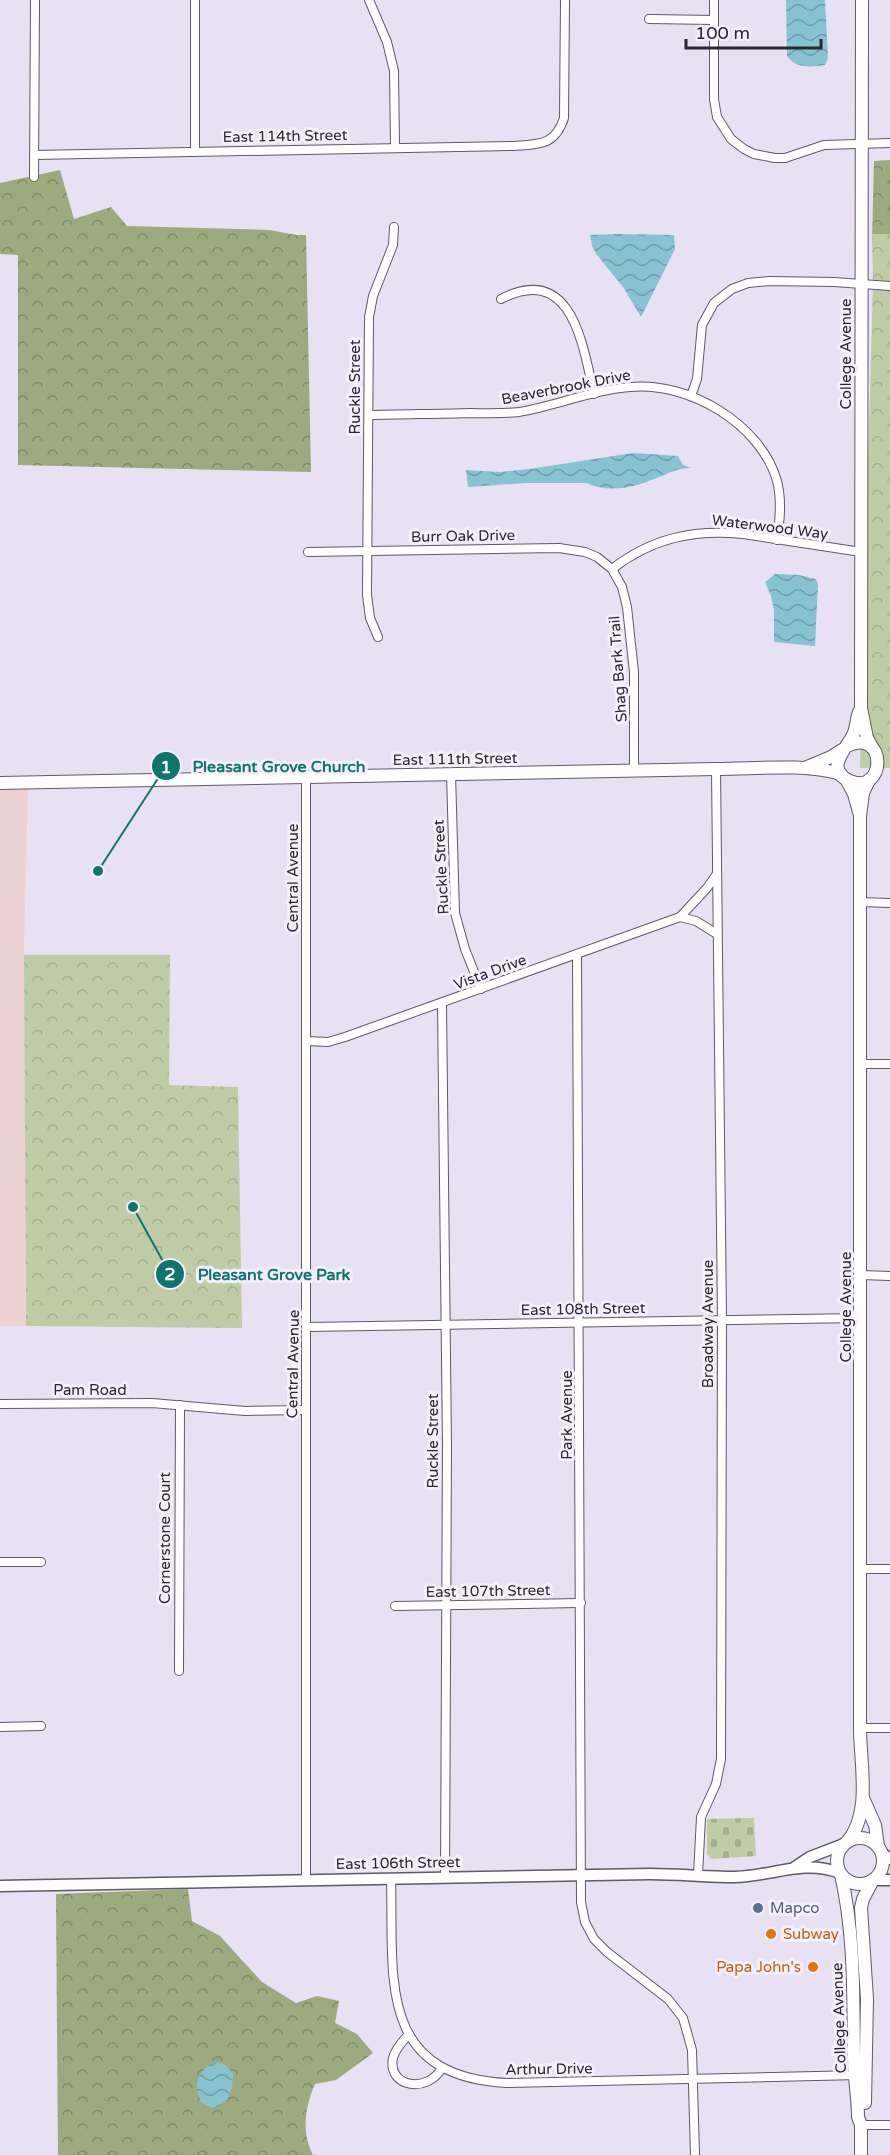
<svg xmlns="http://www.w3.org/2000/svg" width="890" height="2155" font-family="'Varela Round',sans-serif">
	<defs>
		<pattern id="forest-crowns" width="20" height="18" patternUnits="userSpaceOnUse" patternTransform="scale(1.5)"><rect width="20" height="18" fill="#9caa7e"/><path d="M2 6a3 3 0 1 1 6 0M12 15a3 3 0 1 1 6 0" fill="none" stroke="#7f8a68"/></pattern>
		<pattern id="cemetery-stones" width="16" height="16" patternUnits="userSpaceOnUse" patternTransform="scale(1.5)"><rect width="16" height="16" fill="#bfcca5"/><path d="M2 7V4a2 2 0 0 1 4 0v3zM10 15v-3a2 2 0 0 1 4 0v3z" fill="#a4af8e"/></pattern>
		<pattern id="park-crowns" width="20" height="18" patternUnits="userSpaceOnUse" patternTransform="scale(1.5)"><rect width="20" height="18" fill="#bfcca5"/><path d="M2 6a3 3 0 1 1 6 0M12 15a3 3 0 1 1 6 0" fill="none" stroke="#a4af8e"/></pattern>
		<pattern id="water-waves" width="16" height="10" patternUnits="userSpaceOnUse" patternTransform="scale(1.5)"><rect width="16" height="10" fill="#88c3d2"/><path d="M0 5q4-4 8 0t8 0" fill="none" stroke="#6f9eab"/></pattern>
	</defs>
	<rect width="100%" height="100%" fill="#e8e0f3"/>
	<path fill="#edd2d4" d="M 28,788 L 24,949 L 26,1326 L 0,1326 L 0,789 Z"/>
	<g fill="url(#forest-crowns)">
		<path d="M 890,160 L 890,241 L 872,242 L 874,161 Z"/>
		<path d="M 60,170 L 74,219 L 111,207 L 127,226 L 270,230 L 296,235 L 306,235 L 311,472 L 18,465 L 18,255 L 0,254 L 0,183 Z"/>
		<path d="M 188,1889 L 192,1921 L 220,1936 L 262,1982 L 296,2003 L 317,1996 L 339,2001 L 335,2023 L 357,2034 L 373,2053 L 336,2080 L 315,2084 C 305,2107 301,2132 313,2155 L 58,2155 L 56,1894 Z"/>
	</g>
	<path fill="url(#cemetery-stones)" d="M 754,1818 L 756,1856 L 711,1859 L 707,1854 L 707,1819 Z"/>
	<g fill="url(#park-crowns)">
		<path d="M 872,234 L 890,234 L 890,768 L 860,768 L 873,282 Z"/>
		<path d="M 24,955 L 170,955 L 169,1085 L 238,1087 L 242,1328 L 26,1326 Z"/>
	</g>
	<g fill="url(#water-waves)">
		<path d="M 786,0 L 825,0 L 828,58 L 825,65 C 811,67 796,69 787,56 Z"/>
		<path d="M 616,234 L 674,235 L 675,249 L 641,317 L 623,287 L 597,255 L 592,246 L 590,235 Z"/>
		<path d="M 633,453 L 678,456 L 683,465 L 691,468 C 678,468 671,472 659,477 C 636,487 610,494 586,483 L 525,483 L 468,487 L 466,470 L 500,472 L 529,469 Z"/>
		<path d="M 775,574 L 799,575 L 816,579 L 818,584 L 815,646 L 774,642 L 774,610 L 771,596 L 765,582 Z"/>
		<path d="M 216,2061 L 225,2065 L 233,2073 C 233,2090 230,2101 214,2109 L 201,2102 C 193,2081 197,2072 216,2061 Z"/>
	</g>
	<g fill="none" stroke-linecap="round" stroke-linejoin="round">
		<defs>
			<g id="minor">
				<path d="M 369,0 L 387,42 L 394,71 L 395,147"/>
				<path d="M 714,0 L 714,99 L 717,117 L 731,139 L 744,149 L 754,154 L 775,158 L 785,158 L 824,145 L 890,143"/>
				<path d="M 649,19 L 714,20"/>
				<path d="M 195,151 L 195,0"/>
				<path d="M 34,155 L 514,146 C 539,144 555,146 564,118 L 565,0"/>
				<path d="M 34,177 L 35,0"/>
				<path d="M 501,299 C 573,262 583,347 594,394"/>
				<path d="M 691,396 L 697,379 L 702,325 L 714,303 L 732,289 L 748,283 L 769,281 L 834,282 L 890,286"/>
				<path d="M 369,415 C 402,414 436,414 469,413 C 486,413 503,414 519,412 C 556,406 592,390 630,387 C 688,381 761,424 777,481 C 782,500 780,520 777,540"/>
				<path d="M 308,552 L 559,548 L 585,552 L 597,557 L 612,569 L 622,587 L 627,607 L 634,672 L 634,771"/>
				<path d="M 612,569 C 652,538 694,529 743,534 L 861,552"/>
				<path d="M 378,637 L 370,618 L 367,595 L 369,317 L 373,296 L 393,245 L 394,227"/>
				<path d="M 451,774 L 455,913 L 465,949 L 481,989"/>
				<path d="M 306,777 L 306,1879"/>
				<path d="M 860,902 L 890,903"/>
				<path d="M 680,917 L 696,921 L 717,934"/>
				<path d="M 577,954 L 581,1902 L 585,1922 L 594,1939 L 607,1952 L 668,1999 L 683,2018 L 692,2050 L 695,2155"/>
				<path d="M 442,1004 L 447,1445 L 445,1878"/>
				<path d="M 307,1041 L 328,1042 L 345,1037 L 680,917 L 707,888 L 716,875"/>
				<path d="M 860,1064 L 890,1064"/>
				<path d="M 861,1275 L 890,1276"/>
				<path d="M 307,1327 L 860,1318"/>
				<path d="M 0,1404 L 152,1403 L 245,1411 L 305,1410"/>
				<path d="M 0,1562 L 41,1562"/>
				<path d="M 860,1569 L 890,1569"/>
				<path d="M 395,1606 L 581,1603"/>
				<path d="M 179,1671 L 180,1405"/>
				<path d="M 0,1727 L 41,1726"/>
				<path d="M 860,1728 L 890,1728"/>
				<path d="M 698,1875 L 701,1817 L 716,1784 L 721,1759 L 722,1320 L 716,769"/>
				<path d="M 391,1878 C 394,1976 375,2076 507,2083 L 859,2075"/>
				<path d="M 409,2034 C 403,2041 395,2049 393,2058 C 387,2087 427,2094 442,2068"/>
				<path d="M 861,2125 L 890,2125"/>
			</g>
			<g id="tertiary">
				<path d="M 882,1853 L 890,1859"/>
				<path d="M 795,1867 L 810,1857 L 844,1844"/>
				<path d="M 874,1880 L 890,1880"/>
				<path d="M 0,1886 L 650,1874 C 678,1874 707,1877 735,1877 C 773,1876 803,1859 840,1873"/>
			</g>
			<g id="secondary">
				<path d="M 862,0 L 861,708 L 867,738 L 872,747"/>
				<path d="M 847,746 C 888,727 886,796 850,781 C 823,770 847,748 853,735 C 857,727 856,719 859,712"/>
				<path d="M 807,767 L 831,757 L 842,750"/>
				<path d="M 846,779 L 854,794 L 859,812"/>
				<path d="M 0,783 L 716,769 C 757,769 802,763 841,774"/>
				<path d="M 863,1798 L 875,1825 L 878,1846"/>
				<circle cx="860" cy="1861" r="23"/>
				<path d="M 847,1842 C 872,1814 860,1763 860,1728 L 860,816 L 863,793 L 869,780"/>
				<path d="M 841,1875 C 855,1935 853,1996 854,2058 C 854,2077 858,2097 858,2117 L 861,2125 L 861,2155"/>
				<path d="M 865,2103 L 867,1999 L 861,1908 L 863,1899 L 872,1882"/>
			</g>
		</defs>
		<use href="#minor" stroke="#605969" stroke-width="10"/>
		<use href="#tertiary" stroke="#605969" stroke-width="13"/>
		<use href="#secondary" stroke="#605969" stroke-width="14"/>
		<use href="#minor" stroke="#fff" stroke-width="8"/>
		<use href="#tertiary" stroke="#fff" stroke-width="10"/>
		<use href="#secondary" stroke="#fff" stroke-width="12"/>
	</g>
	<circle fill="#5c6f8a" stroke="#f4eefd" stroke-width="2" cx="758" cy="1908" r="6"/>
	<g fill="#e8710a" stroke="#f4eefd" stroke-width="2">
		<circle cx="771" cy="1934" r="6"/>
		<circle cx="813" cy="1967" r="6"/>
	</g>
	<g text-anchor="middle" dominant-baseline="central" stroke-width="6" stroke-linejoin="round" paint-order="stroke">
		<g font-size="15" fill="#2a272e" stroke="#f4eefd">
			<text transform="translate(285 136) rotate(-1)">East 114th Street</text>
			<text transform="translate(846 354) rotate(-90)">College Avenue</text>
			<text transform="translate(355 387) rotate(-90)">Ruckle Street</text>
			<text transform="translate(566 387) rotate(-11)">Beaverbrook Drive</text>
			<text transform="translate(770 527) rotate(7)">Waterwood Way</text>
			<text transform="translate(463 536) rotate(-1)">Burr Oak Drive</text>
			<text transform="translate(618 669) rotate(-94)">Shag Bark Trail</text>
			<text transform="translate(455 759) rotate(-1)">East 111th Street</text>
			<text transform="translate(441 867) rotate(-93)">Ruckle Street</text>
			<text transform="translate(293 878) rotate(-90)">Central Avenue</text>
			<text transform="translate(490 972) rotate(-20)">Vista Drive</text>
			<text transform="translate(846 1307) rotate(-90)">College Avenue</text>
			<text transform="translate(583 1309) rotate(-1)">East 108th Street</text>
			<text transform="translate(708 1324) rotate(-90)">Broadway Avenue</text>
			<text transform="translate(293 1364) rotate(-89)">Central Avenue</text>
			<text x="90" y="1390">Pam Road</text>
			<text transform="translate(567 1415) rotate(-90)">Park Avenue</text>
			<text transform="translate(433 1441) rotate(-90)">Ruckle Street</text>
			<text transform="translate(165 1538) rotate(-90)">Cornerstone Court</text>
			<text transform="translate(488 1591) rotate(-1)">East 107th Street</text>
			<text transform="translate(398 1863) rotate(-1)">East 106th Street</text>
			<text transform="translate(839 2018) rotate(-92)">College Avenue</text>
			<text transform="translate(549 2069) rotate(-1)">Arthur Drive</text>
		</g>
		<g font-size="15" fill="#4e5e75" stroke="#f4eefd" text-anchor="start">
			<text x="770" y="1908">Mapco</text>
		</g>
		<g font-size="15" fill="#c56008" stroke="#f4eefd" text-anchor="start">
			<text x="783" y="1934">Subway</text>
			<text x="801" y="1967" text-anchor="end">Papa John's</text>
		</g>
	</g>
	<path fill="none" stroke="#0f766e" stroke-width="2" d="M98 871L166 766M133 1207L170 1274"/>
	<g fill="#0f766e" stroke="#f4eefd" stroke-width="2">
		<circle cx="98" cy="871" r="6"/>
		<circle cx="133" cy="1207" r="6"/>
		<circle cx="166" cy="766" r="15"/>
		<circle cx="170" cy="1274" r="15"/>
	</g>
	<g font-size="18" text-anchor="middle" font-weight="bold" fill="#fff">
		<text x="166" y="773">1</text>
		<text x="170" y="1280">2</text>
	</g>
	<g font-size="16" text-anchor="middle" font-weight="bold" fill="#0f766e" stroke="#f4eefd" stroke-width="6" stroke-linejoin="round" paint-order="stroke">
		<text x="279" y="772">Pleasant Grove Church</text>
		<text x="274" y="1280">Pleasant Grove Park</text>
	</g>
	<path d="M686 39v9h135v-9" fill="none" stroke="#2a272e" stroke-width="3"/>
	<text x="695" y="39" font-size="18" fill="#2a272e" stroke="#f4eefd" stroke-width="4.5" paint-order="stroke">100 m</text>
</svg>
